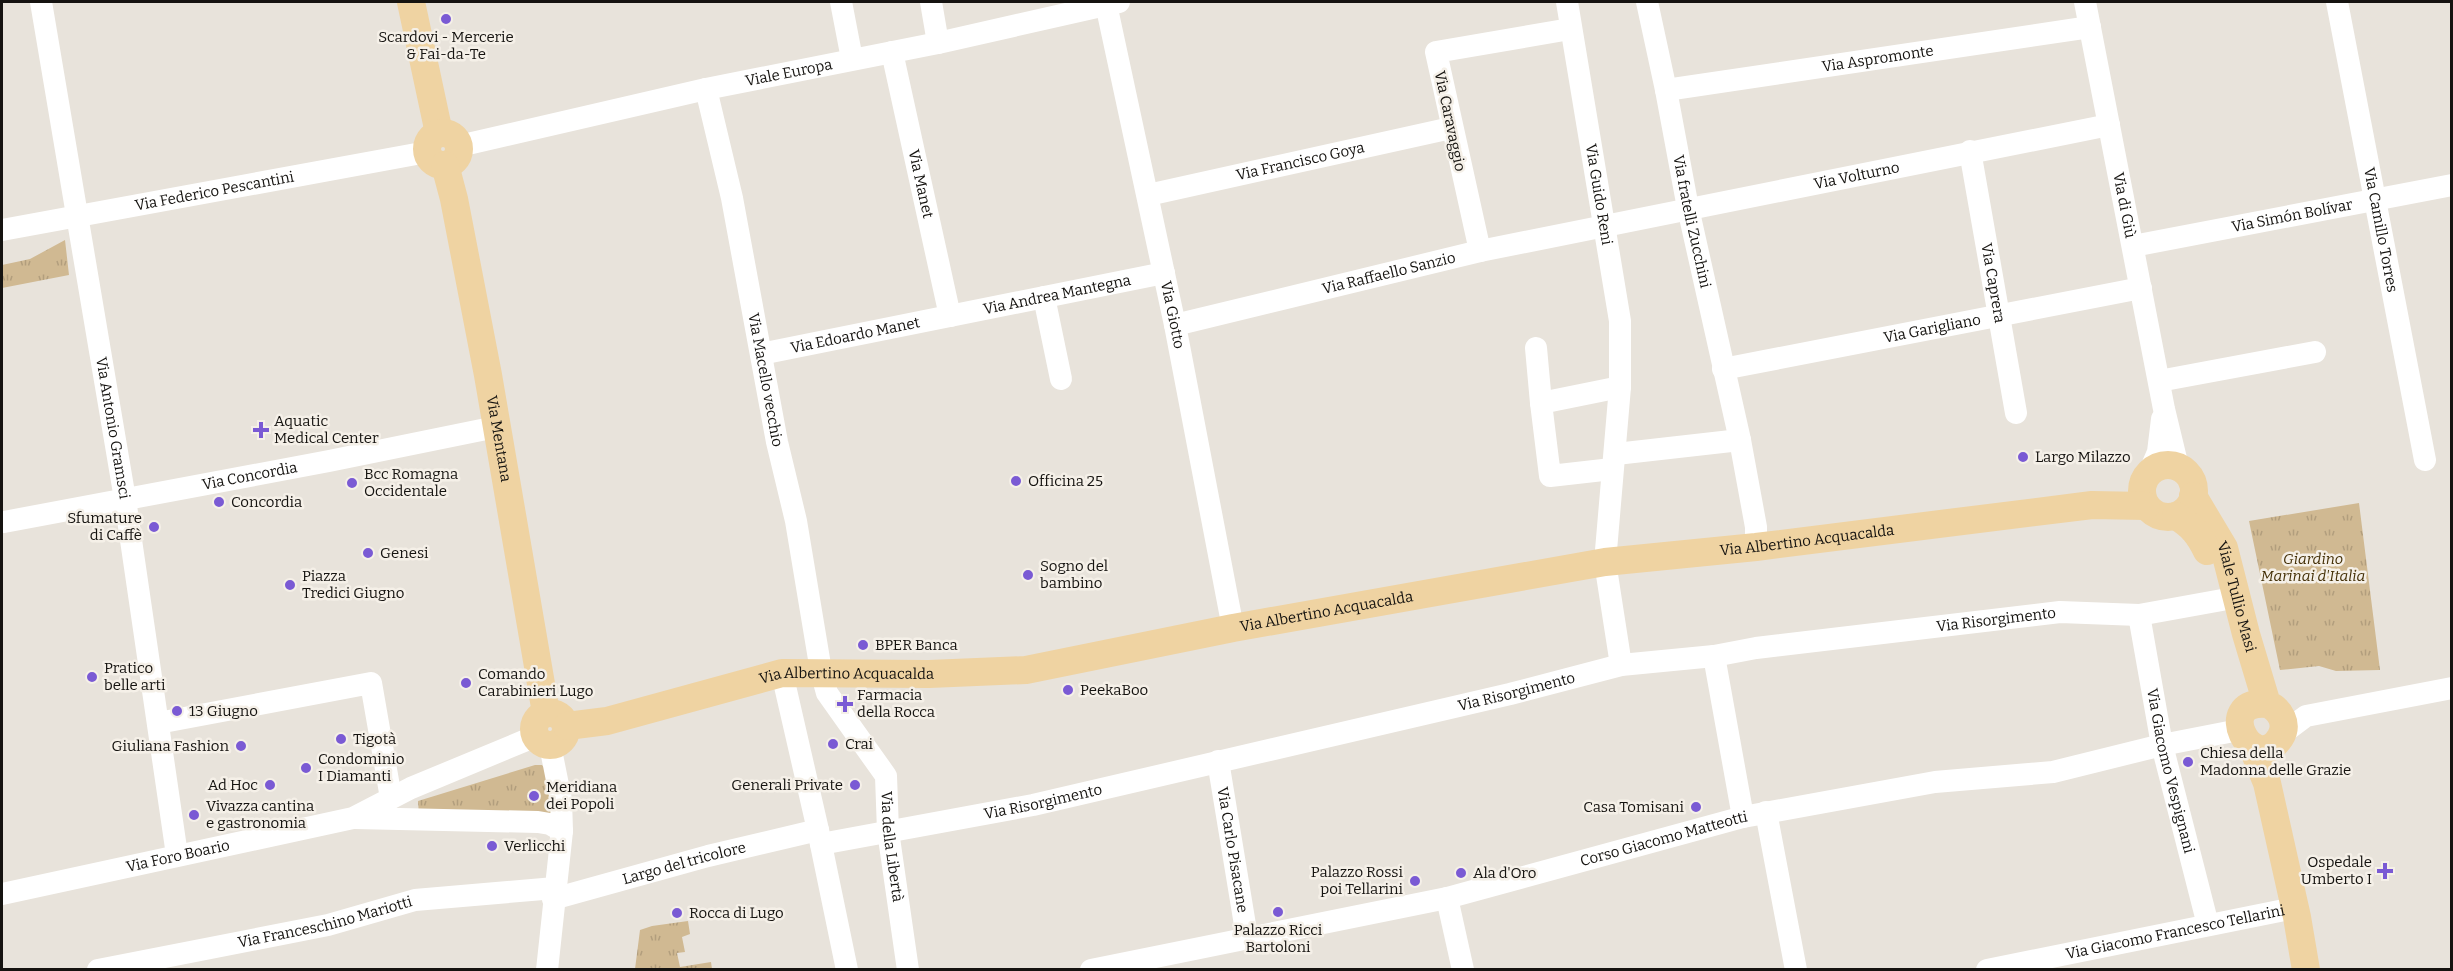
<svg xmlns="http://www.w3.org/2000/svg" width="2453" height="971" font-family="Bitter,serif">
	<defs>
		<pattern id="park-tufts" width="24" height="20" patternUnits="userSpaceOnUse" patternTransform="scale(1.5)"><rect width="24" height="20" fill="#d0b992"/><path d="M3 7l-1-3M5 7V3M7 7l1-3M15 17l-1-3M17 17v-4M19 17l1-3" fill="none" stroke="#b29e7d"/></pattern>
	</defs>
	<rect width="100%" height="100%" fill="#e8e3db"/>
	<g fill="url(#park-tufts)">
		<path d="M 65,240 L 69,275 L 2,288 L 2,265 L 30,259 Z"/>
		<path d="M 2359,503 L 2380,670 L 2336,671 L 2319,666 L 2280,670 L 2249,521 Z"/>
		<path d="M 535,765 L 542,765 L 547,771 L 554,814 L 419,815 L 418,801 Z"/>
		<path d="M 688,921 L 690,934 L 682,937 L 685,952 L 677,953 L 680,967 L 711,962 L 712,969 L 635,969 L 640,930 L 652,926 Z"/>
	</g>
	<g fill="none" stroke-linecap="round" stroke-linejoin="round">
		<g stroke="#fff" stroke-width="22">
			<path id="s1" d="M 41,2 L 125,499 L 177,855"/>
			<path d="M 841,2 L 852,59"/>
			<path d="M 931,2 L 938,43"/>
			<path id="s2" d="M 1567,2 L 1620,321 L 1620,387 L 1605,562 L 1621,665"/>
			<path id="s3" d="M 1647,2 L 1666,90 L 1688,208 L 1740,440 L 1756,527 L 1756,547"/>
			<path id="s4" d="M 2085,2 L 2164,409 L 2178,467"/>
			<path id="s5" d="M 2337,2 L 2425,460"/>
			<path id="s6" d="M 1106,4 L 1175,325 L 1233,628"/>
			<path id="s7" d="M 892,52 L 950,316"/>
			<path id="s8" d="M 706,89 L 732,198 L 777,442 L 796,521 L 821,671 L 827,693 L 886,776 L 888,831 L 908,970"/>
			<path id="s9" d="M 1666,90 L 2090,27"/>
			<path id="s10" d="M 459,146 L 706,89 L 938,43 L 1119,2"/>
			<path id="s11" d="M 1970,151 L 2016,413"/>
			<path id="s12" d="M 1148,195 L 1451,128"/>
			<path id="s13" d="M 2,230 L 427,152"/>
			<path id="s14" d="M 2133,246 L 2452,185"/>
			<path d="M 1480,251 L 1436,52 L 1570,29"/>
			<path d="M 1044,297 L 1061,379"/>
			<path id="s15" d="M 1175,325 L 1480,251 L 2109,125"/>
			<path d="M 1536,348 L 1541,403"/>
			<path id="s16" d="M 761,354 L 1164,273"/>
			<path id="s17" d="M 1723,369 L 2141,288"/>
			<path d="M 2159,381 L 2315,352"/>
			<path d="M 1616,454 L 1740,440"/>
			<path d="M 1612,469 L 1550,476 L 1541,403 L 1620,387"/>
			<path d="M 2149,473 L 2158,452 L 2162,419"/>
			<path id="s18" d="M 4,522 L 329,461 L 496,427"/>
			<path id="s19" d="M 2139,615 L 2162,745 L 2208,925"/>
			<path d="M 1714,656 L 1743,817"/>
			<path d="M 782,673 L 818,830 L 847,970"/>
			<path d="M 158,723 L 371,683 L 391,798"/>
			<path d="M 2282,734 L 2306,716 L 2452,688"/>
			<path id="s20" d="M 1218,761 L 1247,937"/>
			<path d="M 1766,812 L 1796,970"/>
			<path d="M 355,818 L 538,822 L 550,824 L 562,831"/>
			<path id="s21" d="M 821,844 L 1033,805 L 1510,694 L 1621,665 L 1714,656 L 1756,648 L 2060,612 L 2139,615 L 2222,600"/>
			<path id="s22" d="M 2,894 L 353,818 L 411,788 L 536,736"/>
			<path d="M 1447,898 L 1463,970"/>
			<path id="s23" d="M 553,899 L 708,856 L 818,830"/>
			<path id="s24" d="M 98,970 L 328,925 L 415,900 L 555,888"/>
			<path d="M 547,970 L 562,831 L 561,800 L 550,745"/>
			<path id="s25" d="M 1091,970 L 1447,898 L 1743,817 L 1935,782 L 2053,772 L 2162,745 L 2239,730"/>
			<path id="s26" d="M 1987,970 L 2294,908"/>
		</g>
		<g stroke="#efd3a2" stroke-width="28">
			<path d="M 411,2 L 439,133"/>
			<circle cx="443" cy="149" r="16"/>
			<path id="s27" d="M 445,165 L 454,199 L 488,375 L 546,713"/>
			<circle cx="2168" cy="491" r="26"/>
			<path id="s28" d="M 2193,496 L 2224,548 L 2246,634 L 2267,704 C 2280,709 2289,724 2280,738 C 2253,778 2212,699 2267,704"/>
			<path d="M 2176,516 C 2192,526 2199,534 2207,551"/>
			<circle cx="550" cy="729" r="16"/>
			<path id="s29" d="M 567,726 L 607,721 L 782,673 L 929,674 L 1026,670 L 1233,628 L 1605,562 L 1756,547 L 2092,505 L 2146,506"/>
			<path d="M 2252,746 L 2267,783 L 2297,917 L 2306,970"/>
		</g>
	</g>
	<g fill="#7a5ad4" stroke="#f5f0e8" stroke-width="2">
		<circle cx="446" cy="19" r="6"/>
		<path d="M258 421h6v6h6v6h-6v6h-6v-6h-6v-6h6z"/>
		<circle cx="2023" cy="457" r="6"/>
		<circle cx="1016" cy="481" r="6"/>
		<circle cx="352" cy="483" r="6"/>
		<circle cx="219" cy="502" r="6"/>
		<circle cx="154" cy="527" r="6"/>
		<circle cx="368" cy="553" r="6"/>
		<circle cx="1028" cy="575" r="6"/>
		<circle cx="290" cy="585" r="6"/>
		<circle cx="863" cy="645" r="6"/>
		<circle cx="92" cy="677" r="6"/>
		<circle cx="466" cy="683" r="6"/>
		<circle cx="1068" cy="690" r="6"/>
		<path d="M842 695h6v6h6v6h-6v6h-6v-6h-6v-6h6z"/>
		<circle cx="177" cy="711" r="6"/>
		<circle cx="341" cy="739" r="6"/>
		<circle cx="833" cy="744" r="6"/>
		<circle cx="241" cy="746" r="6"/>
		<circle cx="2188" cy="762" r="6"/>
		<circle cx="306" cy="768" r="6"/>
		<circle cx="270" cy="785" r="6"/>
		<circle cx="855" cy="785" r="6"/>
		<circle cx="534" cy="796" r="6"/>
		<circle cx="1696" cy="807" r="6"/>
		<circle cx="194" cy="815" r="6"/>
		<circle cx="492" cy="846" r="6"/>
		<path d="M2382 862h6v6h6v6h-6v6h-6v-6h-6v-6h6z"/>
		<circle cx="1461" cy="873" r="6"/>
		<circle cx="1415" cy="881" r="6"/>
		<circle cx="1278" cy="912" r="6"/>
		<circle cx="677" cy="913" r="6"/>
	</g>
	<g text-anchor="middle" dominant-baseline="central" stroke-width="5" stroke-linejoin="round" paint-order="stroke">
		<g font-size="15" fill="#151310" stroke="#f5f0e8" text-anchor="start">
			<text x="446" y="37" text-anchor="middle">Scardovi - Mercerie<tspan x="446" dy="17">&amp; Fai-da-Te</tspan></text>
			<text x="274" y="421">Aquatic<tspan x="274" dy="17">Medical Center</tspan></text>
			<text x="2035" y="457">Largo Milazzo</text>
			<text x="364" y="474">Bcc Romagna<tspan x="364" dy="17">Occidentale</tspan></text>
			<text x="1028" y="481">Officina 25</text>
			<text x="231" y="502">Concordia</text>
			<text x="142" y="518" text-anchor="end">Sfumature<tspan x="142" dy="17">di Caffè</tspan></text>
			<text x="380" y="553">Genesi</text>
			<text x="1040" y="566">Sogno del<tspan x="1040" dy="17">bambino</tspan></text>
			<text x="302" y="576">Piazza<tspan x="302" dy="17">Tredici Giugno</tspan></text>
			<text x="875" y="645">BPER Banca</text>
			<text x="104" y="668">Pratico<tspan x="104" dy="17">belle arti</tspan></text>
			<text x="478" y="674">Comando<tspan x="478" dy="17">Carabinieri Lugo</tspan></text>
			<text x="1080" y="690">PeekaBoo</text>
			<text x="857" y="695">Farmacia<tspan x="857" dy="17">della Rocca</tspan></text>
			<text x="189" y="711">13 Giugno</text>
			<text x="353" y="739">Tigotà</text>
			<text x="845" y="744">Crai</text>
			<text x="229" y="746" text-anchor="end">Giuliana Fashion</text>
			<text x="2200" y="753">Chiesa della<tspan x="2200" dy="17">Madonna delle Grazie</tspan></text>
			<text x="318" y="759">Condominio<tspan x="318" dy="17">I Diamanti</tspan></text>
			<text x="258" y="785" text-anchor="end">Ad Hoc</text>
			<text x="843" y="785" text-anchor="end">Generali Private</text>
			<text x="546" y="787">Meridiana<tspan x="546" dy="17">dei Popoli</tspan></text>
			<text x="206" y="806">Vivazza cantina<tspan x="206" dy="17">e gastronomia</tspan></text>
			<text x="1684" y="807" text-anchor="end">Casa Tomisani</text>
			<text x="504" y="846">Verlicchi</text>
			<text x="2372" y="862" text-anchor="end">Ospedale<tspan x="2372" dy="17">Umberto I</tspan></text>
			<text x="1403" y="872" text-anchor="end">Palazzo Rossi<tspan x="1403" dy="17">poi Tellarini</tspan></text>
			<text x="1473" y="873">Ala d'Oro</text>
			<text x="689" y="913">Rocca di Lugo</text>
			<text x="1278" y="930" text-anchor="middle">Palazzo Ricci<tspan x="1278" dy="17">Bartoloni</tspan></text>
		</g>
		<g font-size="15" fill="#151310" stroke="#f5f0e8">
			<text stroke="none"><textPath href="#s9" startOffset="214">Via Aspromonte</textPath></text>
			<text stroke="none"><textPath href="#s10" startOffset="338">Viale Europa</textPath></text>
			<text transform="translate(1450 121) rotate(78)">Via Caravaggio</text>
			<text stroke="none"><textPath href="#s12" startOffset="156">Via Francisco Goya</textPath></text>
			<text stroke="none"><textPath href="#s15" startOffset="698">Via Volturno</textPath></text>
			<text stroke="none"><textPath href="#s7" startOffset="135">Via Manet</textPath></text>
			<text stroke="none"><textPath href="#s13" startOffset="216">Via Federico Pescantini</textPath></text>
			<text stroke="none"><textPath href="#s2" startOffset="195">Via Guido Reni</textPath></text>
			<text stroke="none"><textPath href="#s4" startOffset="207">Via di Giù</textPath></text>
			<text stroke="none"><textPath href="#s14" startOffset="162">Via Simón Bolívar</textPath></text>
			<text stroke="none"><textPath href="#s3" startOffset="224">Via fratelli Zucchini</textPath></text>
			<text stroke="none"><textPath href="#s5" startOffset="232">Via Camillo Torres</textPath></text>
			<text stroke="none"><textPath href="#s15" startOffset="220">Via Raffaello Sanzio</textPath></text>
			<text stroke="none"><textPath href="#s11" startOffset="134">Via Caprera</textPath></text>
			<text stroke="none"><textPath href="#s16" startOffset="302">Via Andrea Mantegna</textPath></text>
			<text stroke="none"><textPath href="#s6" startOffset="318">Via Giotto</textPath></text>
			<text stroke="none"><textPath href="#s17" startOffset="213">Via Garigliano</textPath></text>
			<text stroke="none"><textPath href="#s16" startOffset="96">Via Edoardo Manet</textPath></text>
			<text stroke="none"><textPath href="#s8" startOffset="297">Via Macello vecchio</textPath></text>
			<text stroke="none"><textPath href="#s1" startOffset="432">Via Antonio Gramsci</textPath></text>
			<text stroke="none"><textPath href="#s27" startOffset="279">Via Mentana</textPath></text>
			<text stroke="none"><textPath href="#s18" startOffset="250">Via Concordia</textPath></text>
			<text stroke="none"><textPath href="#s29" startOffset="1258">Via Albertino Acquacalda</textPath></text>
			<text stroke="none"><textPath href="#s28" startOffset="111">Viale Tullio Masi</textPath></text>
			<text stroke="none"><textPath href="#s29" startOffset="772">Via Albertino Acquacalda</textPath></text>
			<text stroke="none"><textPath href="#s21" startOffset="1198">Via Risorgimento</textPath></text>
			<text stroke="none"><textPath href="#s29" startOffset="286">Via Albertino Acquacalda</textPath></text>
			<text stroke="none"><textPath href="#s21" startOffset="712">Via Risorgimento</textPath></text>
			<text stroke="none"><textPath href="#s19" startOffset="159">Via Giacomo Vespignani</textPath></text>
			<text stroke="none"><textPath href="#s21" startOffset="226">Via Risorgimento</textPath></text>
			<text stroke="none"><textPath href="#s25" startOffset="588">Corso Giacomo Matteotti</textPath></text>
			<text stroke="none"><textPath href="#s8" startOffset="789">Via della Libertà</textPath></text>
			<text stroke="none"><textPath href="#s20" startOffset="90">Via Carlo Pisacane</textPath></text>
			<text stroke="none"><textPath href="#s22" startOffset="180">Via Foro Boario</textPath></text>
			<text stroke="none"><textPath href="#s23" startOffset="136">Largo del tricolore</textPath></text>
			<text stroke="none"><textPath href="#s24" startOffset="232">Via Franceschino Mariotti</textPath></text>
			<text stroke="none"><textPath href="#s26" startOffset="192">Via Giacomo Francesco Tellarini</textPath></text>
		</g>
		<g font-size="15" font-style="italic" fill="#443007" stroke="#f5f0e8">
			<text x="2313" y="559">Giardino<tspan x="2313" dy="17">Marinai d'Italia</tspan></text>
		</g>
	</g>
	<rect width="2453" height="971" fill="none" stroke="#151310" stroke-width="6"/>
</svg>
